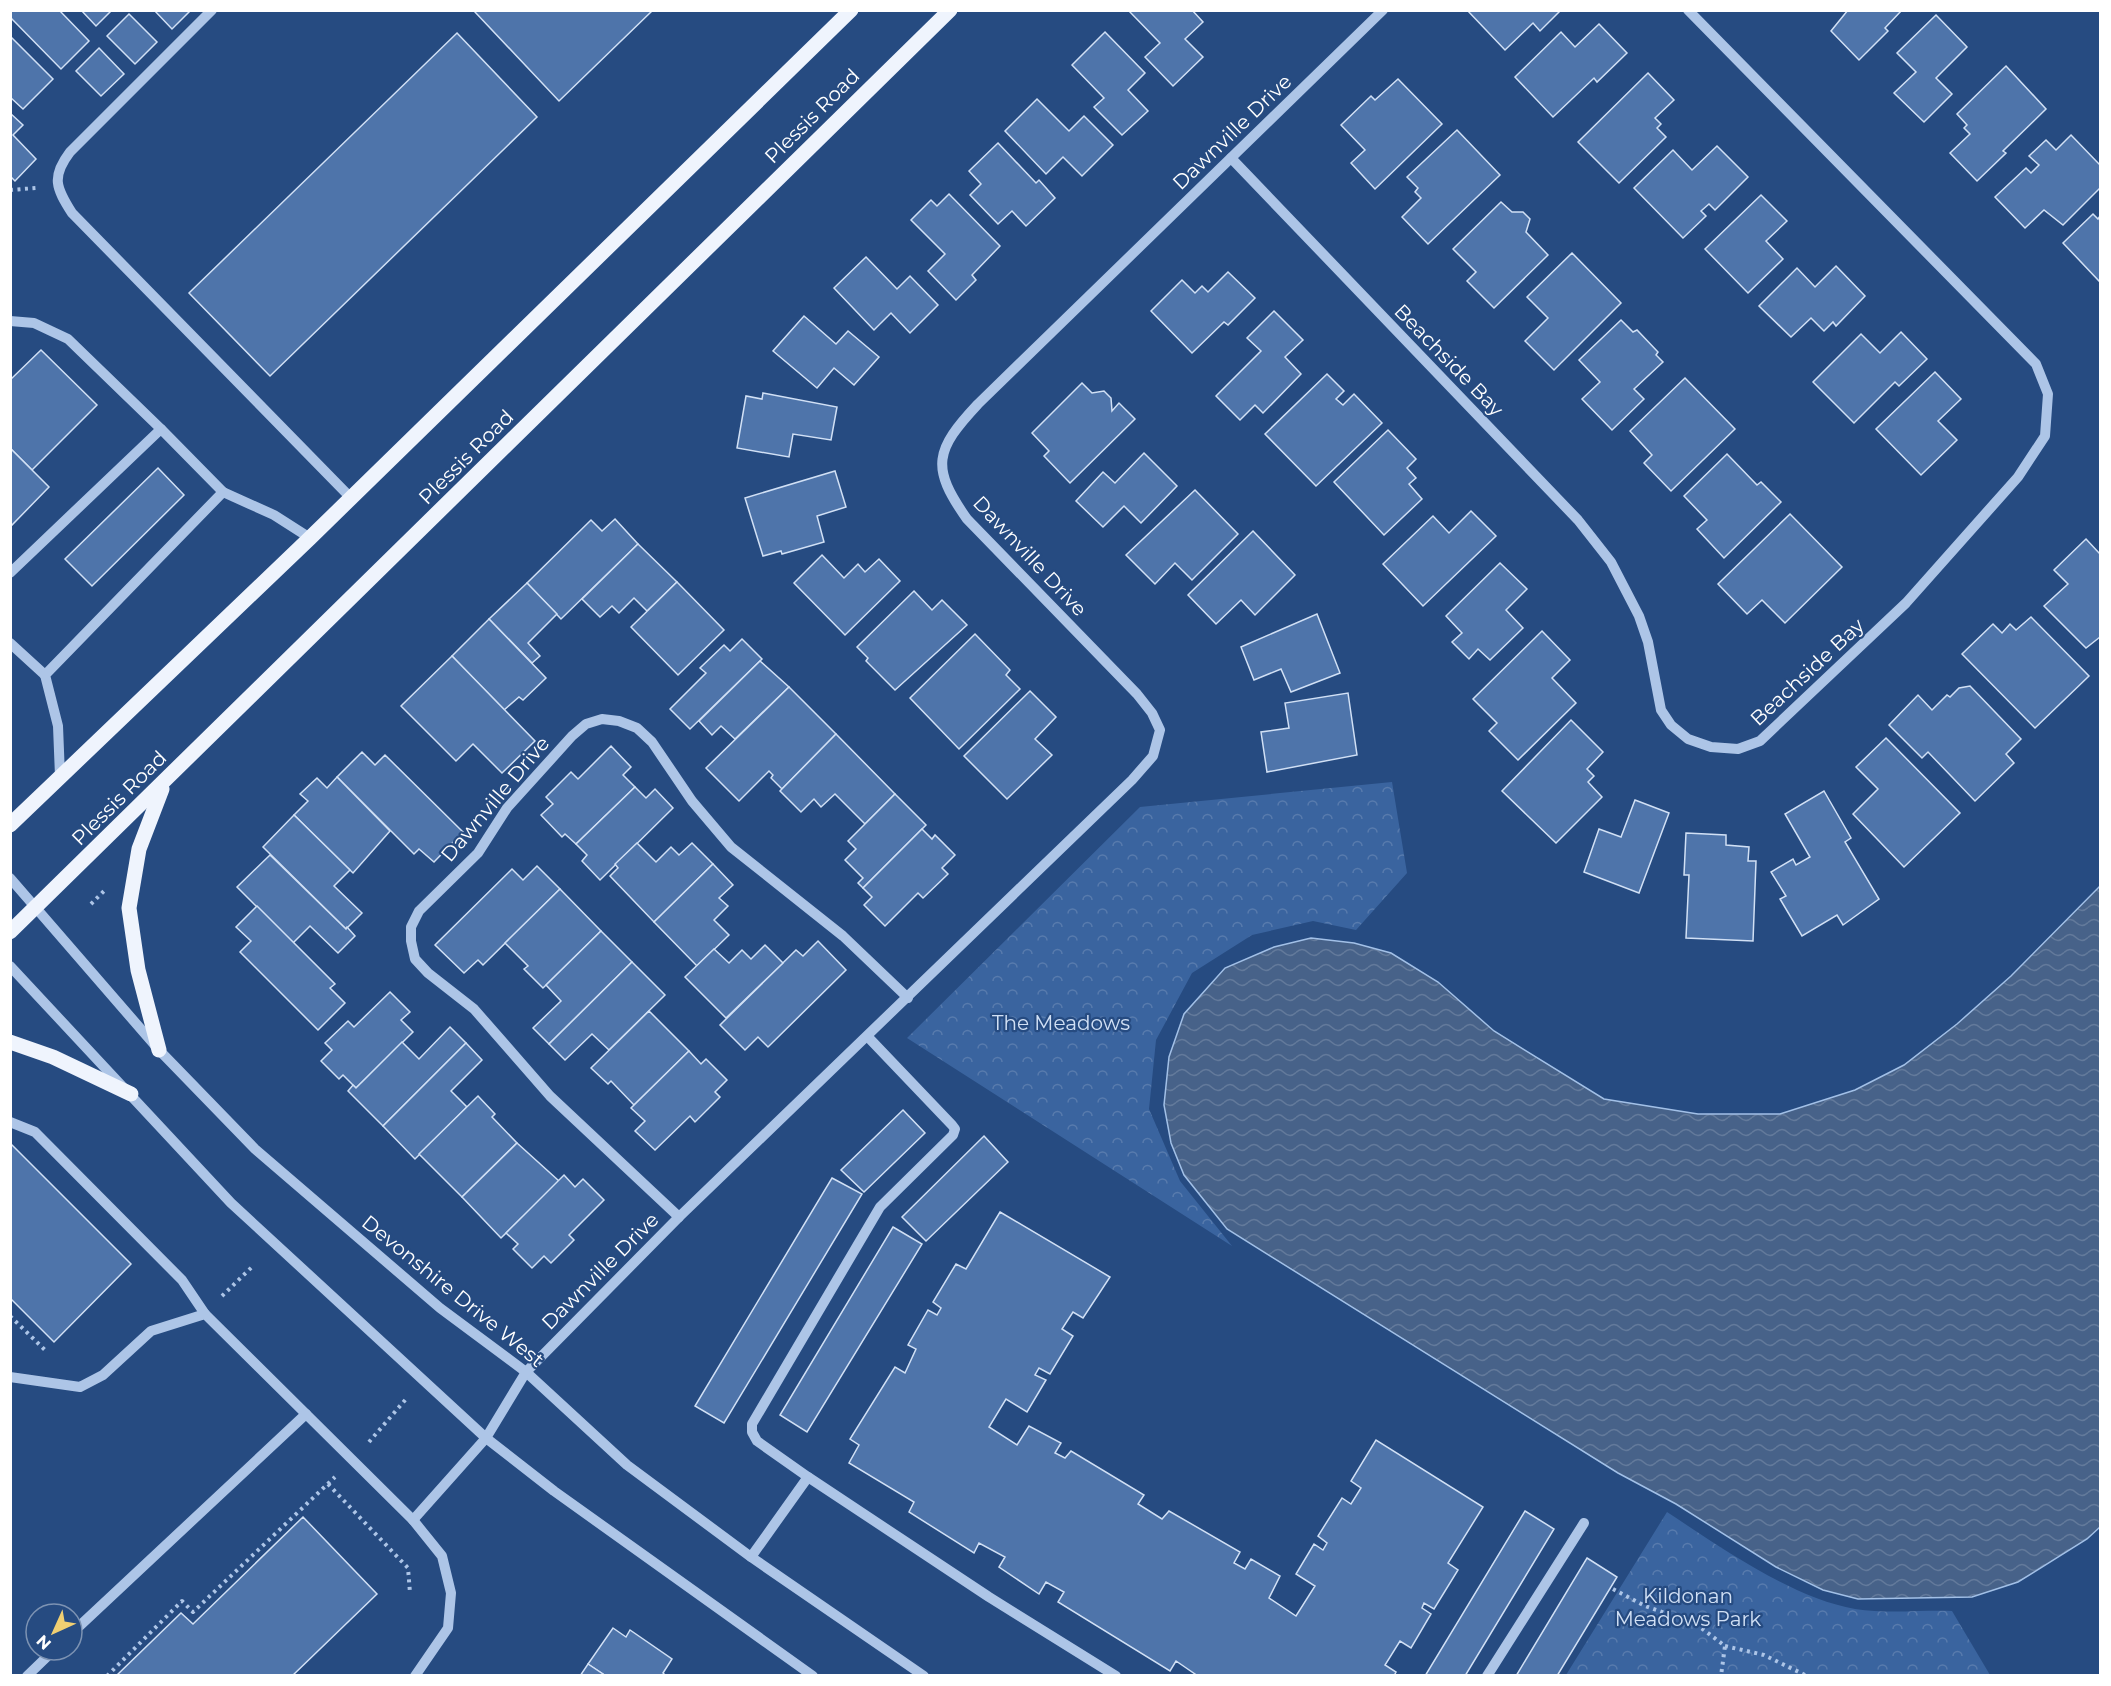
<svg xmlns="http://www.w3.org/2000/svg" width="2111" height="1686" font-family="Montserrat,sans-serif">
	<defs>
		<pattern id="park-crowns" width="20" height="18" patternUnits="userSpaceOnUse" patternTransform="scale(1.5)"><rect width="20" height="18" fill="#3a649f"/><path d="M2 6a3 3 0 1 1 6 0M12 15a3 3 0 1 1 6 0" fill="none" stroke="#587bad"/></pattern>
		<pattern id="water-waves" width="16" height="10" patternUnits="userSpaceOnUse" patternTransform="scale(1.5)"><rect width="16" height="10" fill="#476289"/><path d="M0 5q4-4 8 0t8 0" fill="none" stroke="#637a9b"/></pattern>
	</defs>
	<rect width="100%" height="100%" fill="#264b81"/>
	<g fill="url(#park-crowns)">
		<path d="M 1392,782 L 1407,873 L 1356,930 L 1313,921 L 1252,935 L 1192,973 L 1156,1040 L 1149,1109 L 1180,1181 L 1232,1246 L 907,1038 L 1140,807 Z"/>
		<path d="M 1667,1512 C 1720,1547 1792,1598 1855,1609 C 1886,1614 1920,1610 1952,1611 L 1990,1675 L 1566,1675 Z"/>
	</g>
	<path fill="url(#water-waves)" stroke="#a2c0e7" stroke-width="1.5" d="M 2100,886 L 2100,1527 L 2087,1539 L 2018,1582 L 1972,1597 L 1858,1599 L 1823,1590 L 1776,1567 L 1676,1504 L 1618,1473 L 1227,1229 L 1184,1175 L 1171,1143 L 1164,1105 L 1169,1057 L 1184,1014 L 1225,968 L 1274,947 L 1311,938 L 1354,943 L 1391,953 L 1438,982 L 1494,1031 L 1604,1099 L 1698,1114 L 1780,1114 L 1855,1090 L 1904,1065 L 1957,1024 L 2011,976 Z"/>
	<g fill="#4e74aa" stroke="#d1e0f5" stroke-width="1.5">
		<path d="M 59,10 L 89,41 L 61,69 L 10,17 L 11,10 Z"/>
		<path d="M 81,10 L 112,10 L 96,26 Z"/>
		<path d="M 154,10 L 191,10 L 172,29 Z"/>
		<path d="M 477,10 L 653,10 L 559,101 L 475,12 Z"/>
		<path d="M 1192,10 L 1203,22 L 1185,39 L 1203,57 L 1173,86 L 1145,57 L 1160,43 L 1129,11 Z"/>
		<path d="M 1467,10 L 1561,10 L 1540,31 L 1533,23 L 1505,50 Z"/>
		<path d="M 1848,10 L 1902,10 L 1885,28 L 1888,31 L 1859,60 L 1831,31 Z"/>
		<path d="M 129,14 L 157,42 L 135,64 L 107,36 Z"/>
		<path d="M 1936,15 L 1967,47 L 1936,78 L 1952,94 L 1924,122 L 1894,93 L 1916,72 L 1897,53 Z"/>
		<path d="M 1599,24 L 1627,53 L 1597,82 L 1594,78 L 1553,117 L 1515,77 L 1561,32 L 1575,47 Z"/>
		<path d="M 1105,32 L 1145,73 L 1128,90 L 1148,111 L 1122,135 L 1094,107 L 1104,98 L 1072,65 Z"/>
		<path d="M 457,33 L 537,117 L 270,376 L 189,293 Z"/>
		<path d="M 10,36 L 53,79 L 23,109 L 10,97 Z"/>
		<path d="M 99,48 L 124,74 L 101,96 L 76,71 Z"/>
		<path d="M 2006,66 L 2046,109 L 2003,151 L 2006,153 L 1977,181 L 1950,153 L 1970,134 L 1964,128 L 1967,125 L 1957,114 Z"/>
		<path d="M 1648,73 L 1674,100 L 1655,118 L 1661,124 L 1657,128 L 1666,137 L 1619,183 L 1578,142 Z"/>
		<path d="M 1398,79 L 1442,124 L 1375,189 L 1351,163 L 1365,150 L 1341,125 L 1371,96 L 1375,100 Z"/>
		<path d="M 1037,99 L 1069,131 L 1084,116 L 1113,145 L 1082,176 L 1063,157 L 1046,174 L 1005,131 Z"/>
		<path d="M 10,113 L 23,125 L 13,135 L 36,159 L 15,181 L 10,176 Z"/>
		<path d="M 1457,130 L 1500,175 L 1428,244 L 1402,217 L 1421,198 L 1415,192 L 1418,188 L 1407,177 Z"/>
		<path d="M 2071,135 L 2100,165 L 2100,188 L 2063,225 L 2044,210 L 2025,228 L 1995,197 L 2026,168 L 2031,173 L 2039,165 L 2029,156 L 2046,140 L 2056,150 Z"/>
		<path d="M 998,143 L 1036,183 L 1039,180 L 1055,198 L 1026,226 L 1012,211 L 998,224 L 970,195 L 981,184 L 969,171 Z"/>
		<path d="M 1717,146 L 1748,177 L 1715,210 L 1709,204 L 1701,211 L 1706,216 L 1683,238 L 1634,188 L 1673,150 L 1692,170 Z"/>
		<path d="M 949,194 L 1000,246 L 972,275 L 976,280 L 956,300 L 928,271 L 945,254 L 911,220 L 931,200 L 937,206 Z"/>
		<path d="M 1761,195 L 1787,221 L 1766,241 L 1783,259 L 1748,293 L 1705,249 Z"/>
		<path d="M 1501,202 L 1512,212 L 1523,212 L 1530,219 L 1526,232 L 1548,255 L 1494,308 L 1467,281 L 1476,272 L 1453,249 Z"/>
		<path d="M 2093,214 L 2098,219 L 2100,216 L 2100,282 L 2063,243 Z"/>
		<path d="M 1572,253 L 1621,303 L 1554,370 L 1525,341 L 1548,318 L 1527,297 Z"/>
		<path d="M 866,257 L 897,289 L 910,276 L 938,305 L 910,333 L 891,313 L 874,330 L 834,288 Z"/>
		<path d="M 1836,266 L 1865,296 L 1836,326 L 1833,322 L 1824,331 L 1811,318 L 1791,337 L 1759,306 L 1797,268 L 1815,287 Z"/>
		<path d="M 1228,272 L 1255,298 L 1228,325 L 1224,322 L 1192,353 L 1151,311 L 1182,280 L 1195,293 L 1202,286 L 1208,292 Z"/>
		<path d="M 1274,311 L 1303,340 L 1285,357 L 1301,374 L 1263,413 L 1255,405 L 1240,420 L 1216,396 L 1261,351 L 1247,338 Z"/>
		<path d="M 804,316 L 836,344 L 848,331 L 879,357 L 854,385 L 834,368 L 817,388 L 773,351 Z"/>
		<path d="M 1621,320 L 1633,332 L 1637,330 L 1658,352 L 1656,355 L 1663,362 L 1634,389 L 1644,399 L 1612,430 L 1582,399 L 1600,382 L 1579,360 Z"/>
		<path d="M 1901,332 L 1927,359 L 1899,386 L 1895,382 L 1854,423 L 1813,382 L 1861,334 L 1880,353 Z"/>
		<path d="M 41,350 L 97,405 L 32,470 L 10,448 L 10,380 Z"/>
		<path d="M 1935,372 L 1961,399 L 1938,421 L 1957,440 L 1921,475 L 1876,429 Z"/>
		<path d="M 1327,374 L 1344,391 L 1336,399 L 1343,405 L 1354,394 L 1382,423 L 1316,486 L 1265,434 Z"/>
		<path d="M 1685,378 L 1735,429 L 1671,491 L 1644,463 L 1652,455 L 1630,431 Z"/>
		<path d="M 1082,383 L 1092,393 L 1104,391 L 1111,398 L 1112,411 L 1119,403 L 1135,419 L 1070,483 L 1044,456 L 1049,451 L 1032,433 Z"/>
		<path d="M 763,393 L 837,407 L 831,440 L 793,434 L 789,457 L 737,448 L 746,396 L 762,399 Z"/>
		<path d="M 1388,430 L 1416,459 L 1407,468 L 1416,478 L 1409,484 L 1422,499 L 1384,535 L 1334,482 Z"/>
		<path d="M 10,448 L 49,487 L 12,525 L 10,524 Z"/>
		<path d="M 1144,453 L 1177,486 L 1141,523 L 1124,506 L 1103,527 L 1076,501 L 1103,472 L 1115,483 Z"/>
		<path d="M 1727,454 L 1757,485 L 1761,482 L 1781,502 L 1724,558 L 1697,529 L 1707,520 L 1684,496 Z"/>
		<path d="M 158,468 L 184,495 L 92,586 L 65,559 Z"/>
		<path d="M 835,471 L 846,507 L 817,516 L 824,542 L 782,554 L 781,551 L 763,556 L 745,498 Z"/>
		<path d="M 1195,490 L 1238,534 L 1192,580 L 1175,563 L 1155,584 L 1126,555 Z"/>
		<path d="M 1471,511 L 1496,536 L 1423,606 L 1383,564 L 1433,516 L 1449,533 Z"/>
		<path d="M 1790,514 L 1842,567 L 1785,623 L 1762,600 L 1747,614 L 1718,584 Z"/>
		<path d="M 615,519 L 638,544 L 561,619 L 527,583 L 591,520 L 602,531 Z"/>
		<path d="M 1253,531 L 1295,575 L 1255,615 L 1241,600 L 1216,624 L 1188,595 Z"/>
		<path d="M 2086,539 L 2100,554 L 2100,637 L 2086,648 L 2044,606 L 2068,584 L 2054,570 Z"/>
		<path d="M 638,544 L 677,582 L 647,611 L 634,598 L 619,613 L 612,606 L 600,617 L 582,599 Z"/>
		<path d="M 822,555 L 844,578 L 858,564 L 865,572 L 879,559 L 900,581 L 845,635 L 794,583 Z"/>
		<path d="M 1500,563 L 1527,589 L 1506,610 L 1523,628 L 1490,660 L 1478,649 L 1469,659 L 1452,642 L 1462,633 L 1446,616 Z"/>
		<path d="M 677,582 L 724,630 L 678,675 L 631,627 Z"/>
		<path d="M 527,583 L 557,614 L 528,643 L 540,656 L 532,663 L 489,619 Z"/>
		<path d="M 914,591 L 932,610 L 942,600 L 967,625 L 895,690 L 866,661 L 868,658 L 857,647 Z"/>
		<path d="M 1317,614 L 1340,673 L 1291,692 L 1281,669 L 1254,680 L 1241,647 Z"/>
		<path d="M 2031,617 L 2089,676 L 2035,728 L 1962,654 L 1993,624 L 2002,633 L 2010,624 L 2016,630 Z"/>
		<path d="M 489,619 L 546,678 L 523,700 L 519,697 L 504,710 L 452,656 Z"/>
		<path d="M 1542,631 L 1570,660 L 1552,678 L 1576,703 L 1518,760 L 1489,731 L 1497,723 L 1473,699 Z"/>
		<path d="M 975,634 L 1010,670 L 1006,675 L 1020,689 L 959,749 L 910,698 Z"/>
		<path d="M 742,639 L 762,659 L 690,729 L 670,709 L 706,673 L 700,668 L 724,645 L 730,651 Z"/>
		<path d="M 452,656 L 535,741 L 502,773 L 473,744 L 456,761 L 401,706 Z"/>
		<path d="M 760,661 L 789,687 L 735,739 L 721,726 L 712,735 L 699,721 Z"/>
		<path d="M 1970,686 L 2021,739 L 2006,754 L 2014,763 L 1975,801 L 1928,752 L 1922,758 L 1889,725 L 1918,695 L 1932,710 L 1947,695 L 1950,697 L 1959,688 Z"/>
		<path d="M 789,687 L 836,734 L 782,789 L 771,778 L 773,775 L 769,771 L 739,801 L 706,768 Z"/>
		<path d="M 1030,691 L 1056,717 L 1035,739 L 1052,755 L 1007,799 L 964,756 Z"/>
		<path d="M 1348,693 L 1357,755 L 1267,772 L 1261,732 L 1289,728 L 1285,703 Z"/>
		<path d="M 1571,720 L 1603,752 L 1587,769 L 1594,776 L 1588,782 L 1602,797 L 1556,843 L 1502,791 Z"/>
		<path d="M 836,734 L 895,794 L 865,824 L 835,794 L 821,807 L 814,799 L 801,812 L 780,791 Z"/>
		<path d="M 1886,738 L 1960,813 L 1904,867 L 1853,814 L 1878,789 L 1856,767 Z"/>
		<path d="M 611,746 L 631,767 L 623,775 L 635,787 L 576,844 L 565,834 L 562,837 L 541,815 L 553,804 L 546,797 L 571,772 L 578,779 Z"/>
		<path d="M 362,752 L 375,765 L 385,755 L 463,832 L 434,862 L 419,849 L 414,854 L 337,777 Z"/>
		<path d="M 337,777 L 390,831 L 353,873 L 294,815 L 308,801 L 300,794 L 317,778 L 327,788 Z"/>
		<path d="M 635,787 L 646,798 L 655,789 L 673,808 L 600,880 L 582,861 L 587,855 L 576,844 Z"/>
		<path d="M 1824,791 L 1851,838 L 1845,842 L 1879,899 L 1843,925 L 1837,915 L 1802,936 L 1780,899 L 1786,896 L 1771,872 L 1793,859 L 1796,865 L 1810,857 L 1785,814 Z"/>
		<path d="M 895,794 L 926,825 L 863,888 L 858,883 L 863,878 L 845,860 L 856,849 L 848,841 Z"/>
		<path d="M 1635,800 L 1669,813 L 1639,893 L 1584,872 L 1599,829 L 1621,837 Z"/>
		<path d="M 294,815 L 350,870 L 334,886 L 362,913 L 346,929 L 263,847 Z"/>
		<path d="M 922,829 L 932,839 L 935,835 L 955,855 L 942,868 L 948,874 L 923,898 L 918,893 L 885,926 L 864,905 L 872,897 L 863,888 Z"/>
		<path d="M 1686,833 L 1726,835 L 1726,845 L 1749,847 L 1748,861 L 1756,861 L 1753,941 L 1686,938 L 1689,875 L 1684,875 Z"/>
		<path d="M 637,843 L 656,862 L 671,847 L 679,855 L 692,843 L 713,864 L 654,922 L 610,876 L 618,868 L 615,864 Z"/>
		<path d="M 270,855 L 346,929 L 347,927 L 355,936 L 338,953 L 310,926 L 293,943 L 237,887 Z"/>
		<path d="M 713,864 L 733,885 L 719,898 L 728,906 L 714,920 L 729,935 L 697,966 L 654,922 Z"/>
		<path d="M 537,866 L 560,889 L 483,965 L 478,960 L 464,973 L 435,945 L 512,869 L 523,880 Z"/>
		<path d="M 560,889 L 601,931 L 543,988 L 524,969 L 528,966 L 505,943 Z"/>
		<path d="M 257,906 L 335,984 L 330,988 L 345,1003 L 318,1030 L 240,952 L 251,941 L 236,927 Z"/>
		<path d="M 601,931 L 632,962 L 549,1044 L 533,1028 L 561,1001 L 546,985 Z"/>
		<path d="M 818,941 L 846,970 L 768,1047 L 758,1037 L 745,1050 L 720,1025 L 796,950 L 803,956 Z"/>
		<path d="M 765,945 L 783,963 L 726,1018 L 685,977 L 714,949 L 729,963 L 742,950 L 751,959 Z"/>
		<path d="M 632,962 L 665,995 L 609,1050 L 592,1034 L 565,1060 L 549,1044 Z"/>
		<path d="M 390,992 L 410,1012 L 401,1020 L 413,1032 L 356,1088 L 343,1075 L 339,1079 L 321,1061 L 332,1050 L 325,1043 L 348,1021 L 354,1027 Z"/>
		<path d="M 649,1011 L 689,1051 L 634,1105 L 611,1081 L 608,1084 L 591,1068 Z"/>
		<path d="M 450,1027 L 466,1043 L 383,1126 L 348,1091 L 353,1085 L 356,1088 L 402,1042 L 419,1059 Z"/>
		<path d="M 466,1043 L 482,1060 L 451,1091 L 467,1107 L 415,1159 L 383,1126 Z"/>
		<path d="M 689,1051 L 701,1064 L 706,1059 L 727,1080 L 715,1092 L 720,1097 L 695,1122 L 690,1116 L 655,1150 L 635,1131 L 645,1121 L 631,1108 Z"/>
		<path d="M 478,1096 L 495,1114 L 492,1117 L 517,1143 L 462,1197 L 419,1154 Z"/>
		<path d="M 903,1110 L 925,1133 L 864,1192 L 841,1170 Z"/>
		<path d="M 984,1136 L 1008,1162 L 926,1241 L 902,1217 Z"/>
		<path d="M 10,1143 L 131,1264 L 54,1342 L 10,1298 Z"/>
		<path d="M 517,1143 L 559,1181 L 501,1238 L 462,1197 Z"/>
		<path d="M 564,1175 L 575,1187 L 583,1179 L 604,1200 L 569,1235 L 574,1240 L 551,1263 L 544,1256 L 532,1268 L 513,1249 L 518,1244 L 506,1233 Z"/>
		<path d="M 832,1178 L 862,1194 L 724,1423 L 695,1406 Z"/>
		<path d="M 1000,1212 L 1110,1277 L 1083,1318 L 1073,1312 L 1062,1329 L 1073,1336 L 1050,1374 L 1039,1368 L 1035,1375 L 1046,1380 L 1027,1412 L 1006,1399 L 989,1427 L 1017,1445 L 1029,1426 L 1061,1443 L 1055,1453 L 1065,1458 L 1071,1451 L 1144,1495 L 1138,1504 L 1162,1519 L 1169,1511 L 1240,1552 L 1234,1563 L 1245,1569 L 1251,1559 L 1280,1576 L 1269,1598 L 1296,1616 L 1315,1586 L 1296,1574 L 1314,1544 L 1323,1550 L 1327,1543 L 1318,1536 L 1342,1498 L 1351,1504 L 1361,1488 L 1351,1481 L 1376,1440 L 1483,1507 L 1448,1563 L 1458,1570 L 1434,1609 L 1424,1603 L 1422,1608 L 1431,1614 L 1411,1648 L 1400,1641 L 1385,1665 L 1396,1672 L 1394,1676 L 1198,1676 L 1176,1661 L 1170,1671 L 1058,1602 L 1064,1592 L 1046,1582 L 1039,1594 L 999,1567 L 1005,1557 L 979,1543 L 974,1553 L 909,1512 L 914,1502 L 849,1463 L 859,1445 L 850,1439 L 895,1367 L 905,1373 L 916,1349 L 908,1345 L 928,1310 L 937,1315 L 941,1308 L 933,1302 L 956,1264 L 966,1269 Z"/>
		<path d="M 893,1227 L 922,1244 L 807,1432 L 780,1415 Z"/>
		<path d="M 1525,1511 L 1554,1529 L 1465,1676 L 1425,1676 Z"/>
		<path d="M 303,1517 L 377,1594 L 292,1676 L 116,1676 L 181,1613 L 193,1624 Z"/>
		<path d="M 1587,1558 L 1617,1577 L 1557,1676 L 1516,1676 Z"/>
		<path d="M 613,1628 L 626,1637 L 630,1630 L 672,1659 L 663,1673 L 666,1676 L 606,1676 L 588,1664 Z"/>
		<path d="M 588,1664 L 606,1676 L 580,1676 Z"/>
	</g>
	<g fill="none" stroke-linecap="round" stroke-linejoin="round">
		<g stroke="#adc5e7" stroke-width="4" stroke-dasharray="3 4.5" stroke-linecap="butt">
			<path d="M 10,190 L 36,188"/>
			<path d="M 91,904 L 105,890"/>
			<path d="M 222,1296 L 254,1265"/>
			<path d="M 10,1316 L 45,1350"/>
			<path d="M 369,1442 L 406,1399"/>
			<path d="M 328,1484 L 408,1568 L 410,1593"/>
			<path d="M 1613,1589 L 1645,1606 L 1696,1624 L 1725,1646 L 1721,1676"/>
			<path d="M 1725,1646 L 1764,1655 L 1807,1676"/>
			<path d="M 107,1676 L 182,1601 L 193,1612 L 335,1477"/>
		</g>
		<g stroke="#adc5e7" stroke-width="10">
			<path d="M 212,10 L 70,152 C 51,177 56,188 72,213 L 351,498"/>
			<path d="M 1231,158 L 1578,520 L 1611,562 L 1639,616 L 1648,642 L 1661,710 L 1671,725 L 1688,739 L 1711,747 L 1738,749 L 1760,741 L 1906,603 L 2018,477 L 2045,436 L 2048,394 L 2036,364 L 1688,10"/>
			<path d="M 10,321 L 34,323 L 68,339 L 161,429"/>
			<path d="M 10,573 L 161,429 L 223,492 L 274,515 L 310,538"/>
			<path d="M 10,643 L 45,675"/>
			<path d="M 60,776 L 58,726 L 45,675 L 223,492"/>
			<path d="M 10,878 L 159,1050 L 255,1149 L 440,1308 L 526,1372 L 627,1465 L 751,1557 L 924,1676"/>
			<path d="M 10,966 L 231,1203 L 486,1438 L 554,1491 L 813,1676"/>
			<path d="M 868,1037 L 952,1125 L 955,1129 L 953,1135 L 880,1207 L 752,1424 L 752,1432 L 757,1441 L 808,1477 L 989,1597 L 1116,1676"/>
			<path d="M 10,1122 L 35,1132 L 182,1280 L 205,1314"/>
			<path d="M 679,1217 L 550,1096 L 474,1009 L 428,973 L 415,959 L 411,941 L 411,927 L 419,911 L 478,853 L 507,808 L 572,736 L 586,724 L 602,719 L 619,721 L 637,728 L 652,742 L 692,801 L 731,847 L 843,936 L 908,998"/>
			<path d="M 10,1377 L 80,1387 L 103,1375 L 151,1331 L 205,1314 L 413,1520 L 442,1556 L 451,1593 L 448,1628 L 415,1676"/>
			<path d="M 413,1520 L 486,1438 L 526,1372 L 679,1217 L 1132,780 L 1153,756 L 1160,730 L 1152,713 L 1137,694 L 967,519 C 930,467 935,450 978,404 L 1383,10"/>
			<path d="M 751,1557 L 808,1477"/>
			<path d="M 72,1633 L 306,1414"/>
			<path d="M 27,1676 L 54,1650"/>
			<path d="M 1487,1676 L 1584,1523"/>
		</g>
		<g stroke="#eff4fd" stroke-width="15">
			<path d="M 10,825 L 310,538 L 851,10"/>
			<path d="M 10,932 L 950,10"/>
			<path d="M 10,1042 L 53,1057 L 131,1094"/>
			<path d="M 159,1050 L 138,970 L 129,908 L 139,849 L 162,789"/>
		</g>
	</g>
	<g text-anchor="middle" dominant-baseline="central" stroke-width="4.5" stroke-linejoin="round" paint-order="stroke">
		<g font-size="20" fill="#fff" stroke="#264b81">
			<text transform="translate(812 116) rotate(-45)">Plessis Road</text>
			<text transform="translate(1232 132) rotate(-44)">Dawnville Drive</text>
			<text transform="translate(1449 360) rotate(46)">Beachside Bay</text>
			<text transform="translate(466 457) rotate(-45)">Plessis Road</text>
			<text transform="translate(1030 556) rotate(47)">Dawnville Drive</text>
			<text transform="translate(1807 672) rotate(-43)">Beachside Bay</text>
			<text transform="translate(119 798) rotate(-45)">Plessis Road</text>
			<text transform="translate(495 799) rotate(-50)">Dawnville Drive</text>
			<text transform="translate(600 1271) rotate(-45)">Dawnville Drive</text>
			<text transform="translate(453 1291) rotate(39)">Devonshire Drive West</text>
		</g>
		<g font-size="20" fill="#d1e0f5" stroke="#264b81">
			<text x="1061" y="1023">The Meadows</text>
			<text x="1688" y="1596">Kildonan<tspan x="1688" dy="23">Meadows Park</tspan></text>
		</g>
	</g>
	<rect width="2111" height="1686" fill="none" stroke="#ffffff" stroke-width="24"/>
	<g transform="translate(54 1632) rotate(225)"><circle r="28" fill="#264b81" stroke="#7d93b3" stroke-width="1.5"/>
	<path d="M0-4.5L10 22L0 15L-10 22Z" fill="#f0cf72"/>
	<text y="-9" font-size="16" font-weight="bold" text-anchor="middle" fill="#ffffff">N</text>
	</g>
</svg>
